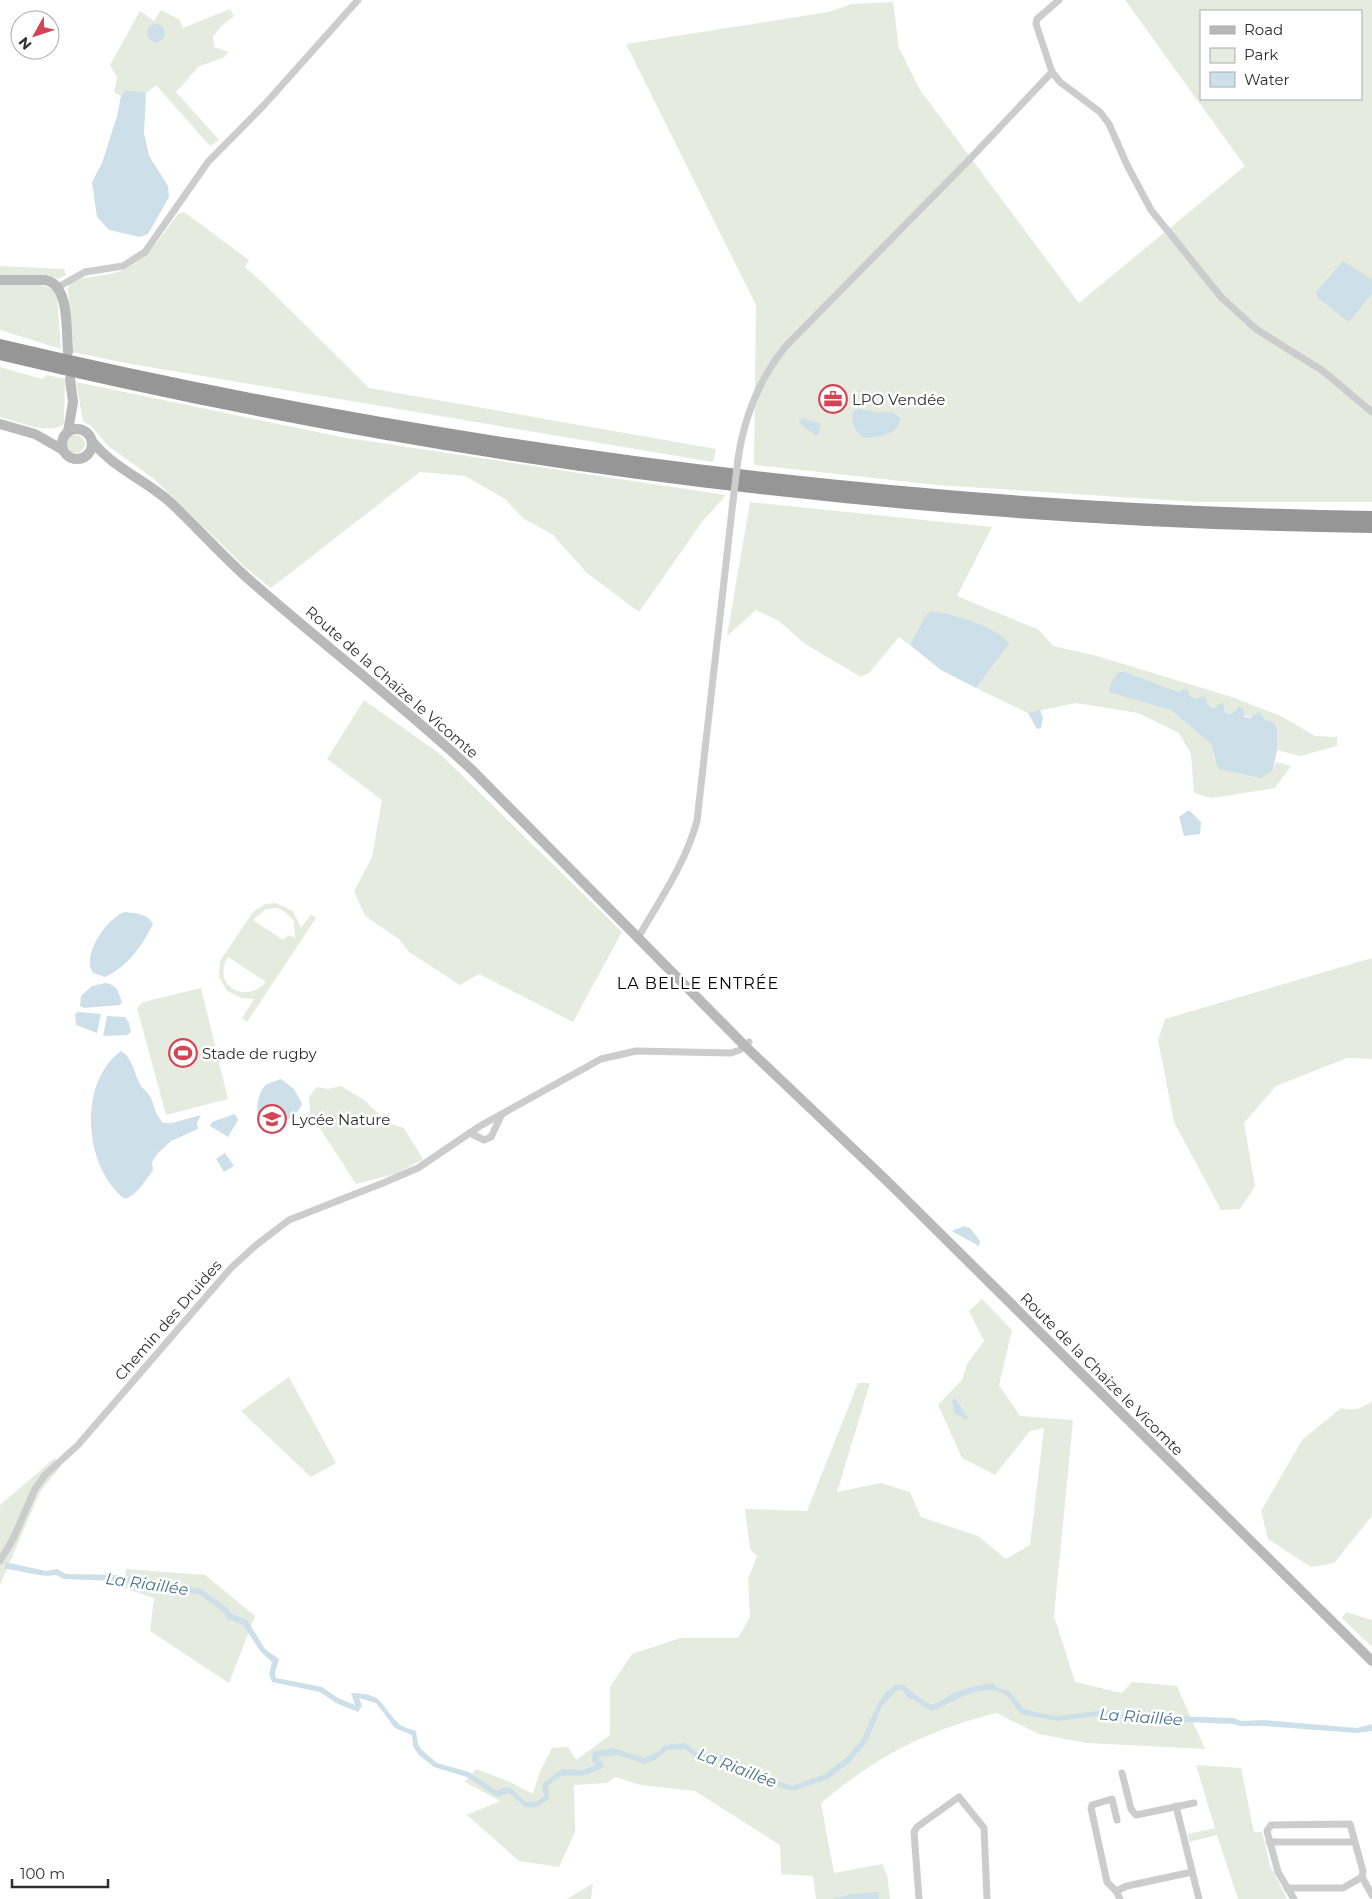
<svg xmlns="http://www.w3.org/2000/svg" width="1372" height="1899" font-family="Montserrat,sans-serif">
	<rect width="100%" height="100%" fill="#fff"/>
	<g fill="#e5ebde" fill-rule="evenodd">
		<path d="M 1125,0 L 1372,0 L 1372,502 L 1198,502 L 937,485 L 754,465 L 756,305 L 626,44 L 828,12 L 852,4 L 893,2 L 899,48 L 920,90 L 1079,303 L 1245,166 ZM 1201,11 L 1361,11 L 1361,99 L 1201,99 Z"/>
		<path d="M 230,9 L 234,16 L 221,26 L 213,37 L 214,47 L 229,52 L 223,58 L 199,66 L 176,92 L 219,140 L 210,146 L 156,85 L 146,93 L 125,90 L 121,96 L 114,93 L 117,77 L 110,65 L 140,11 L 154,21 L 161,10 L 180,20 L 183,28 Z"/>
		<path d="M 184,212 L 249,260 L 245,267 L 264,284 L 369,388 L 716,449 L 713,462 L 131,364 L 72,352 L 68,289 L 70,282 C 85,276 96,277 111,274 C 144,266 159,239 178,214 Z"/>
		<path d="M 0,266 L 64,269 L 66,275 L 58,279 L 48,275 L 0,275 Z"/>
		<path d="M 0,285 L 40,285 L 52,289 L 57,297 L 61,349 L 0,330 Z"/>
		<path d="M 0,367 L 42,379 L 47,375 L 65,379 L 64,424 C 49,436 17,421 0,417 Z"/>
		<path d="M 76,382 L 341,437 L 726,495 L 702,522 L 639,612 L 586,572 L 552,534 L 524,519 L 505,499 L 465,476 L 420,472 L 271,588 L 246,568 L 153,478 L 108,446 L 92,427 L 83,421 Z"/>
		<circle cx="76" cy="444" r="9"/>
		<path d="M 750,502 L 992,527 L 957,596 L 1039,630 L 1053,646 L 1097,656 L 1235,698 L 1283,717 L 1315,736 L 1337,737 L 1337,746 L 1300,756 L 1277,750 L 1277,728 L 1274,723 L 1264,719 L 1232,714 L 1125,672 L 1118,673 L 1171,710 L 1211,744 L 1215,761 L 1273,770 L 1276,762 L 1291,766 L 1275,788 L 1212,798 L 1194,793 L 1191,754 L 1179,733 L 1138,713 L 1076,703 L 1028,713 L 976,688 L 1009,644 L 931,612 L 910,645 L 899,637 L 869,673 L 861,677 L 805,644 L 779,621 L 756,610 L 727,636 Z"/>
		<path d="M 364,700 L 440,754 L 622,932 L 573,1022 L 479,974 L 460,985 L 409,952 L 399,939 L 365,916 L 354,891 L 372,857 L 382,800 L 327,759 Z"/>
		<path d="M 276,903 L 293,911 L 301,928 L 311,914 L 316,918 L 247,1022 L 242,1018 L 254,999 L 241,998 L 227,991 L 219,977 L 220,961 L 253,912 L 265,904 ZM 277,908 L 284,911 L 294,921 L 295,938 L 288,935 L 283,940 L 253,920 L 266,909 ZM 228,957 L 266,982 C 244,1006 211,983 228,957 Z"/>
		<path d="M 1372,958 L 1372,1059 L 1347,1058 L 1276,1086 L 1244,1123 L 1255,1186 L 1240,1209 L 1221,1210 L 1174,1122 L 1158,1040 L 1165,1019 Z"/>
		<path d="M 201,988 L 228,1099 L 166,1115 L 137,1008 L 143,1002 Z"/>
		<path d="M 341,1086 L 364,1100 L 388,1123 L 404,1128 L 423,1159 L 398,1173 L 356,1184 L 310,1113 L 309,1097 L 317,1087 L 328,1089 Z"/>
		<path d="M 982,1299 L 1012,1330 L 999,1385 L 1020,1416 L 1073,1420 L 1054,1616 L 1075,1682 L 1122,1693 L 1132,1682 L 1177,1686 L 1205,1749 L 1087,1743 L 1039,1734 L 996,1713 C 923,1732 879,1755 821,1803 L 834,1873 L 882,1864 L 887,1875 L 890,1899 L 816,1899 L 813,1876 L 781,1874 L 780,1845 L 695,1791 L 641,1785 L 615,1777 L 607,1783 L 574,1785 L 575,1832 L 559,1867 L 519,1861 L 467,1815 L 500,1801 L 465,1782 L 476,1769 L 510,1782 L 533,1794 L 539,1774 L 552,1748 L 568,1747 L 576,1760 L 610,1735 L 610,1687 L 632,1654 L 681,1638 L 738,1638 L 750,1617 L 748,1579 L 757,1556 L 750,1549 L 745,1509 L 807,1511 L 858,1383 L 870,1383 L 837,1492 L 881,1483 L 910,1492 L 921,1517 L 978,1536 L 1006,1559 L 1030,1545 L 1044,1428 L 1030,1431 L 995,1475 L 962,1458 L 938,1405 L 962,1380 L 967,1364 L 984,1341 L 969,1311 Z"/>
		<path d="M 289,1377 L 336,1463 L 311,1477 L 241,1411 Z"/>
		<path d="M 1372,1401 L 1372,1516 L 1334,1563 L 1311,1567 L 1268,1539 L 1261,1511 L 1302,1440 L 1341,1408 C 1354,1411 1361,1409 1372,1401 Z"/>
		<path d="M 55,1458 L 61,1466 L 40,1492 L 0,1585 L 0,1505 Z"/>
		<path d="M 126,1569 L 205,1575 L 255,1616 L 229,1683 L 150,1631 L 154,1598 L 124,1588 Z"/>
		<path d="M 1346,1612 L 1372,1620 L 1372,1647 L 1342,1618 Z"/>
		<path d="M 1196,1765 L 1241,1768 L 1254,1832 L 1262,1832 L 1270,1865 L 1287,1899 L 1238,1899 L 1217,1835 L 1189,1842 L 1188,1834 L 1215,1828 Z"/>
		<path d="M 593,1883 L 591,1899 L 567,1899 Z"/>
	</g>
	<g fill="#cddfe8">
		<circle cx="156" cy="33" r="9"/>
		<path d="M 125,90 L 146,93 L 144,133 L 149,156 L 168,186 L 169,197 L 148,234 L 140,237 L 109,230 L 97,217 L 92,182 L 102,163 L 117,116 L 121,96 Z"/>
		<path d="M 1343,261 L 1372,280 L 1372,293 L 1349,322 L 1318,298 L 1316,292 Z"/>
		<path d="M 857,409 C 863,409 868,411 874,412 C 886,413 892,409 901,419 C 895,437 881,436 864,438 C 855,431 852,426 852,414 Z"/>
		<path d="M 801,418 L 821,424 L 819,434 L 815,435 L 799,423 Z"/>
		<path d="M 931,612 C 951,613 998,627 1009,644 L 976,688 L 941,670 L 910,645 L 927,614 Z"/>
		<path d="M 1118,672 L 1125,672 L 1178,692 L 1184,689 L 1188,691 L 1189,696 L 1197,699 L 1202,696 L 1206,698 L 1207,704 L 1214,708 L 1223,702 L 1225,712 L 1232,714 L 1239,707 L 1244,710 L 1244,717 L 1251,718 L 1259,712 L 1264,719 L 1274,723 L 1277,728 L 1277,750 L 1273,770 L 1261,778 L 1218,769 L 1211,744 L 1171,710 L 1109,692 L 1111,683 Z"/>
		<path d="M 1040,710 L 1043,718 L 1041,728 L 1037,729 L 1028,713 Z"/>
		<path d="M 1189,810 L 1201,822 L 1200,834 L 1184,836 L 1179,817 Z"/>
		<path d="M 125,912 C 136,913 148,914 153,924 C 142,946 127,967 105,977 L 93,973 C 81,956 107,917 125,912 Z"/>
		<path d="M 106,983 C 117,985 118,991 122,1002 L 120,1005 L 84,1008 L 80,1006 L 81,996 L 92,986 Z"/>
		<path d="M 78,1012 L 101,1014 L 97,1033 L 76,1025 L 75,1014 Z"/>
		<path d="M 107,1016 L 125,1017 L 129,1023 L 131,1032 L 127,1035 L 103,1036 Z"/>
		<path d="M 121,1051 C 132,1057 134,1072 139,1082 C 141,1088 148,1092 151,1098 C 156,1111 154,1111 163,1123 L 172,1123 L 201,1115 L 197,1123 L 198,1129 L 171,1141 L 158,1153 L 152,1162 L 153,1170 C 146,1180 137,1195 125,1199 C 84,1168 77,1083 121,1051 Z"/>
		<path d="M 281,1079 L 294,1089 L 302,1104 C 298,1116 275,1129 263,1129 C 254,1120 256,1093 266,1085 C 270,1082 276,1081 281,1079 Z"/>
		<path d="M 235,1114 L 238,1120 L 228,1137 L 210,1126 L 212,1122 Z"/>
		<path d="M 225,1153 L 234,1166 L 224,1172 L 216,1159 Z"/>
		<path d="M 964,1226 L 970,1228 L 980,1241 L 979,1246 L 952,1231 Z"/>
		<path d="M 955,1398 L 968,1418 L 966,1419 L 954,1413 L 952,1401 Z"/>
		<path d="M 5,1562 L 46,1571 L 57,1569 L 66,1574 L 116,1575 L 201,1589 L 226,1607 L 232,1614 L 247,1620 L 265,1649 L 279,1659 L 275,1673 L 276,1678 L 322,1687 L 338,1698 L 355,1705 L 351,1693 C 384,1694 378,1702 398,1723 C 402,1727 410,1729 416,1731 L 418,1744 L 422,1750 L 437,1763 L 469,1772 L 497,1791 L 505,1787 L 511,1788 L 526,1802 L 538,1801 L 544,1796 L 542,1784 L 562,1769 L 583,1770 L 596,1765 L 592,1762 L 593,1752 L 613,1748 L 645,1758 L 659,1751 L 665,1745 L 685,1743 L 699,1754 L 717,1754 L 746,1770 L 792,1786 L 825,1774 L 846,1758 L 862,1739 L 878,1703 L 885,1693 L 895,1685 L 904,1685 C 912,1692 922,1701 932,1705 C 939,1702 943,1699 950,1695 C 957,1690 984,1684 993,1683 L 998,1688 L 1009,1691 L 1024,1709 L 1048,1715 L 1058,1716 L 1105,1710 L 1140,1715 L 1234,1718 L 1241,1721 L 1264,1720 L 1357,1728 L 1372,1724 L 1372,1731 L 1357,1733 L 1264,1726 L 1240,1726 L 1233,1724 L 1140,1720 L 1104,1715 L 1058,1721 L 1021,1714 C 1016,1709 1011,1699 1006,1695 C 983,1680 954,1702 932,1711 C 923,1708 918,1700 908,1698 L 902,1690 L 897,1690 L 882,1706 L 867,1742 L 850,1762 L 828,1779 L 792,1791 L 744,1775 L 716,1759 L 698,1759 L 685,1749 L 667,1750 L 655,1760 L 645,1764 L 618,1755 L 598,1757 L 604,1765 L 603,1768 C 597,1770 591,1774 584,1775 C 564,1779 566,1769 548,1786 L 549,1799 C 528,1815 525,1807 510,1793 L 497,1797 L 467,1777 L 434,1767 L 418,1754 L 413,1746 L 412,1735 L 395,1728 L 376,1703 L 359,1698 L 362,1706 L 358,1712 L 336,1703 L 320,1692 L 272,1682 L 269,1674 L 272,1662 L 261,1652 L 243,1625 L 228,1619 L 222,1611 L 199,1594 L 115,1581 L 64,1579 L 56,1575 C 40,1578 22,1570 5,1569 Z"/>
		<path d="M 878,1892 L 879,1899 L 832,1899 L 852,1894 Z"/>
	</g>
	<g fill="none" stroke-linecap="round" stroke-linejoin="round">
		<g stroke="#ccc" stroke-width="7">
			<path d="M 1059,0 L 1037,19 L 1036,24 L 1052,72 L 1060,82 L 1100,112 L 1109,124 L 1127,165 L 1151,210 L 1221,297 L 1256,329 L 1323,371 L 1372,412"/>
			<path d="M 58,287 L 85,272 L 123,266 L 145,252 L 208,162 L 265,104 L 358,0"/>
			<path d="M 738,459 C 744,417 758,381 785,347 L 966,163 L 1052,72"/>
			<path d="M 639,936 C 661,898 685,864 697,821 L 733,501"/>
			<path d="M 470,1133 L 484,1140 L 491,1137 L 502,1114"/>
			<path d="M 0,1561 L 13,1539 L 35,1489 L 45,1475 L 78,1445 L 230,1269 L 255,1246 L 289,1220 L 383,1183 L 418,1168 L 480,1126 L 601,1059 L 636,1051 L 731,1053 L 740,1050 L 749,1042"/>
			<path d="M 1122,1773 L 1131,1809 L 1136,1815 L 1194,1803"/>
			<path d="M 1176,1806 L 1199,1899"/>
			<path d="M 1269,1842 L 1353,1842"/>
			<path d="M 1287,1888 L 1343,1888 L 1362,1877 L 1372,1895"/>
			<path d="M 1116,1891 L 1107,1882 L 1091,1808 L 1092,1805 L 1112,1799 L 1117,1820"/>
			<path d="M 919,1899 L 914,1832 L 917,1827 L 959,1797 L 984,1828 L 987,1899"/>
			<path d="M 1120,1899 L 1116,1891 L 1127,1886 L 1192,1872"/>
			<path d="M 1294,1899 L 1278,1872 L 1267,1831 L 1271,1825 L 1350,1824 L 1363,1871 L 1362,1877"/>
		</g>
		<g stroke="#b9b9b9" stroke-width="10">
			<path d="M 0,280 L 45,280 C 70,284 66,331 68,352"/>
			<path d="M 0,424 L 35,434 L 63,450"/>
			<circle cx="77" cy="444" r="15"/>
			<path d="M 68,432 L 73,402 L 70,379"/>
			<path d="M 92,441 C 112,467 145,480 169,501 C 198,528 223,557 253,583 C 325,646 401,704 471,769 L 745,1046 L 887,1181 L 1372,1661"/>
		</g>
		<g stroke="#969696" stroke-width="12">
			<path d="M 0,345 C 450,451 910,510 1372,517"/>
			<path d="M 0,354 C 449,461 910,521 1372,527"/>
		</g>
		<path stroke="#ccc" stroke-width="7" d="M 733,501 L 738,459"/>
	</g>
	<defs>
		<symbol id="office-ring" viewBox="-11 -11 22 22"><circle r="9.5" fill="#fff" stroke="#d34454" stroke-width="1.5"/><path d="M-6-3h4V-5.5h4V-3h4V5H-6ZM-1-4.5V-3h2v-1.5ZM-6 0V1H6V0Z" fill="#d34454"/></symbol>
		<symbol id="stadium-ring" viewBox="-11 -11 22 22"><circle r="9.5" fill="#fff" stroke="#d34454" stroke-width="1.5"/><path d="M0-5a6.5 5 0 1 0 0 10a6.5 5 0 1 0 0-10ZM-3.5-1.8h7v3.6h-7Z" fill="#d34454"/></symbol>
		<symbol id="school-ring" viewBox="-11 -11 22 22"><circle r="9.5" fill="#fff" stroke="#d34454" stroke-width="1.5"/><path d="M0-5L7-2L0 1L-7-2ZM-4 1L0 2.5L4 1V4Q0 6-4 4Z" fill="#d34454"/></symbol>
	</defs>
	<g fill-rule="evenodd">
		<use href="#office-ring" x="817" y="383" width="32" height="32"/>
		<use href="#stadium-ring" x="167" y="1037" width="32" height="32"/>
		<use href="#school-ring" x="256" y="1103" width="32" height="32"/>
	</g>
	<g text-anchor="middle" dominant-baseline="central" stroke-width="5" stroke-linejoin="round" paint-order="stroke">
		<g font-size="15" fill="#2f2f2f" stroke="#fff" text-anchor="start">
			<text x="852" y="399">LPO Vendée</text>
			<text x="202" y="1053">Stade de rugby</text>
			<text x="291" y="1119">Lycée Nature</text>
		</g>
		<g font-size="15" fill="#2f2f2f" stroke="#fff">
			<text transform="translate(392 682) rotate(41)">Route de la Chaize le Vicomte</text>
			<text transform="translate(168 1320) rotate(-49)">Chemin des Druides</text>
			<text transform="translate(1102 1374) rotate(45)">Route de la Chaize le Vicomte</text>
		</g>
		<g font-size="16" letter-spacing="1" fill="#000" stroke="#fff">
			<text x="698" y="983">LA BELLE ENTRÉE</text>
		</g>
		<g font-size="16" font-style="italic" fill="#457189" stroke="#fff">
			<text transform="translate(147 1584) rotate(8)">La Riaillée</text>
			<text transform="translate(1141 1717) rotate(4)">La Riaillée</text>
			<text transform="translate(737 1768) rotate(21)">La Riaillée</text>
		</g>
	</g>
	<rect x="1200" y="10" width="162" height="90" fill="#ffffff" stroke="#acacac"/>
	<rect x="1210" y="26" width="25" height="8" fill="#b9b9b9" stroke="#acacac"/>
	<text x="1244" y="35" font-size="15" fill="#2f2f2f">Road</text>
	<rect x="1210" y="48" width="25" height="15" fill="#e5ebde" stroke="#acacac"/>
	<text x="1244" y="60" font-size="15" fill="#2f2f2f">Park</text>
	<rect x="1210" y="72" width="25" height="15" fill="#cddfe8" stroke="#acacac"/>
	<text x="1244" y="85" font-size="15" fill="#2f2f2f">Water</text>
	<g transform="translate(35 35) rotate(230)"><circle r="24" fill="#ffffff" stroke="#acacac"/>
	<path d="M0-4L9 19L0 12L-9 19Z" fill="#d34454"/>
	<text y="-8" font-size="14" font-weight="bold" text-anchor="middle" fill="#2f2f2f">N</text>
	</g>
	<path d="M12 1879v8h96v-8" fill="none" stroke="#2f2f2f" stroke-width="2.5"/>
	<text x="20" y="1879" font-size="15" fill="#2f2f2f" stroke="#ffffff" stroke-width="4" paint-order="stroke">100 m</text>
</svg>
